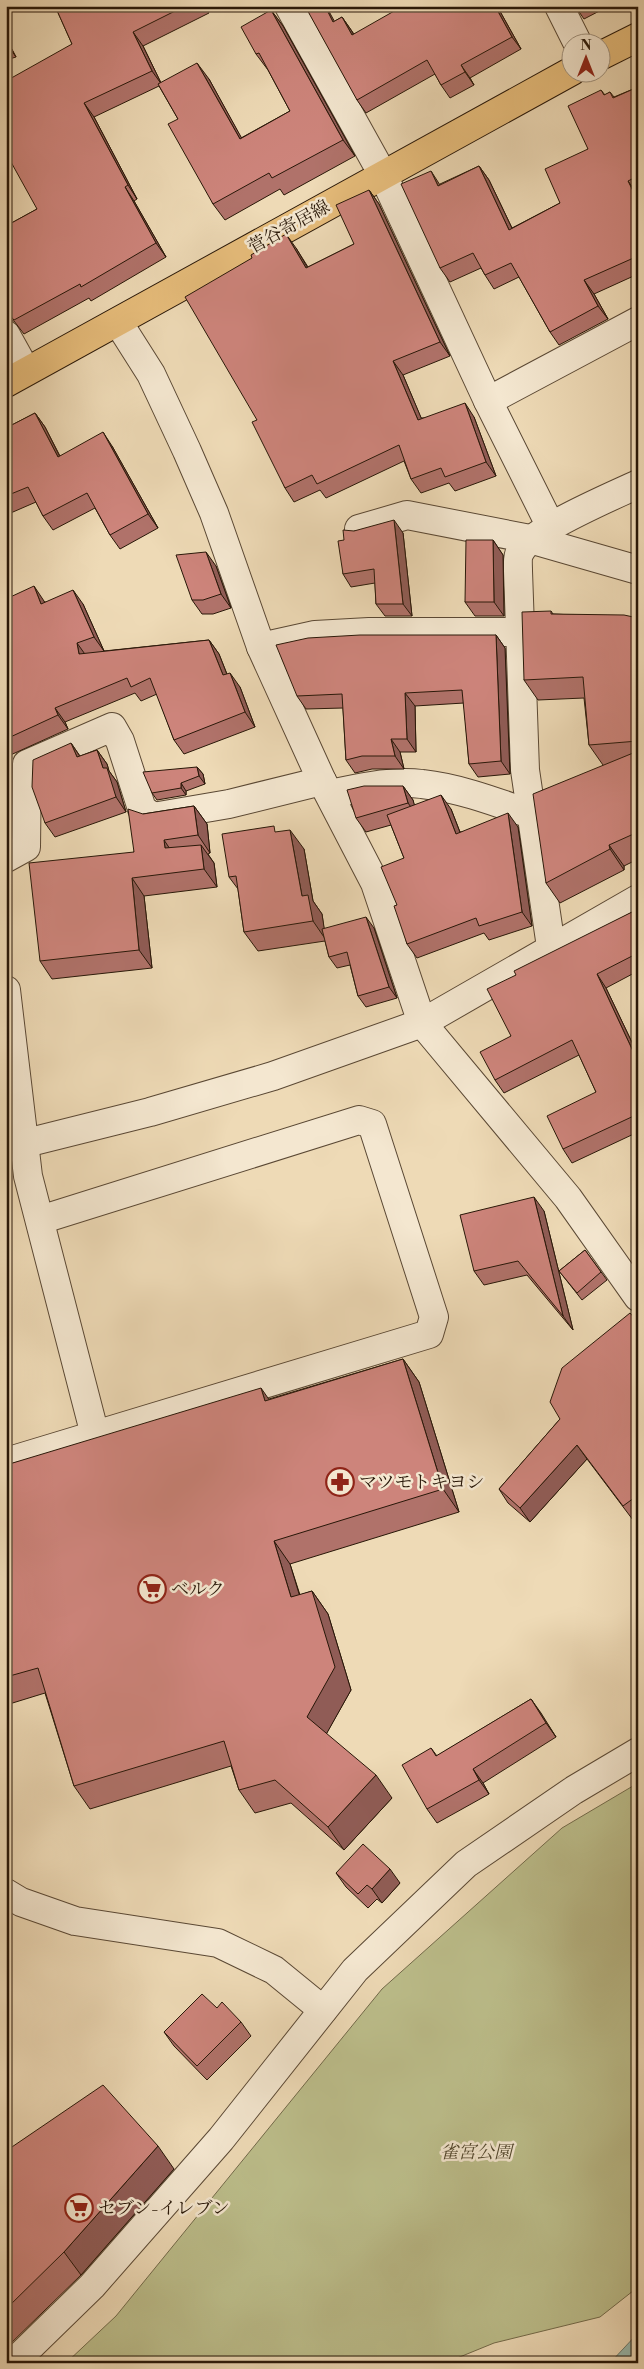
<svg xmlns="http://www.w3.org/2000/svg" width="644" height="2369" font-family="'Libre Bodoni','Noto Serif JP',serif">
	<rect width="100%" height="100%" fill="#eedab6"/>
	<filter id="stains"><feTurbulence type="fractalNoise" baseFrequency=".004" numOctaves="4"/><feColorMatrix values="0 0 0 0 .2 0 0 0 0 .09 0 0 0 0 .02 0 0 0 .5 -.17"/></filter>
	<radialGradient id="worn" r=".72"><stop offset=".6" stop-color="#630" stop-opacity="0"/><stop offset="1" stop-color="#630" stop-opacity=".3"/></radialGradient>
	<path fill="#bcbe8b" stroke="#726a4a" d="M 638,1783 L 638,2287 L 600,2317 L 494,2343 L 445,2363 L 66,2363 L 116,2316 L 382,1989 L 562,1828 Z"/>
	<path fill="#99bbaf" stroke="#6c796c" d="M 638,2333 L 638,2363 L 610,2363 Z"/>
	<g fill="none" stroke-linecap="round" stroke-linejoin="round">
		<defs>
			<g id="minor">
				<path d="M 289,6 L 383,175 L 488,401 L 551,527"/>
				<path d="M 559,6 L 577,42"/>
				<path d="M 118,322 L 151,374 L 187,451 L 214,513 L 261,647 L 322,781 L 375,883 L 422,1023 L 568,1198 L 638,1297"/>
				<path d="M 6,335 L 26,371"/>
				<path d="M 488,401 L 638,321"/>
				<path d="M 359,529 L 407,515 L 530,539 L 638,570"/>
				<path d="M 261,647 L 315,635 L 369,632 L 520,632"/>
				<path d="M 330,794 C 360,788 392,780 422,784 C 459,788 496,802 530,814"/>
				<path d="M 6,858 L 26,847 L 27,764 L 112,727 L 120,741 L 142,809 L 153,817 L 229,804 L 322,781"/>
				<path d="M 551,947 L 525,770 L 518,571 C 518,565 517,557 520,552 C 531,530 613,496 638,484"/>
				<path d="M 6,990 L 28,1176 L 95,1435"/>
				<path d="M 6,1148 L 150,1112 L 273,1076 L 422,1023 L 638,899"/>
				<path d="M 6,1462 L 429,1334 L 434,1317 L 372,1124 L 359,1120 L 40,1220"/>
				<path d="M 6,1893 L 21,1902 L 75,1921 L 218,1943 L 274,1970 L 323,2010"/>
				<path d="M 13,2363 L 92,2286 L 221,2139 L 355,1970 L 466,1864 L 574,1790 L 638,1752"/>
			</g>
			<g id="major">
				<path d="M 602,55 L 638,37"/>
				<path d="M 6,383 L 572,71"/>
			</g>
		</defs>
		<use href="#minor" stroke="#5a4834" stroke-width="30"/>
		<use href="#major" stroke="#281708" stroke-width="30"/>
		<use href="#minor" stroke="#f4e7d0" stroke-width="28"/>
		<use href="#major" stroke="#e7bd7b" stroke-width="28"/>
	</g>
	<g fill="#b0726a" stroke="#281708">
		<path d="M 55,6 L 205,6 L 209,13 L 143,46 L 161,83 L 209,79 L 241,138 L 290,111 L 268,70 L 256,54 L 271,10 L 283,26 L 355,156 L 284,195 L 280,189 L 225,220 L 213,204 L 178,119 L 159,86 L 94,117 L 137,199 L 134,201 L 166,257 L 91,301 L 89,298 L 24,334 L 14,321 L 6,320 L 6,226 L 37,209 L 72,44 Z"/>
		<path d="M 497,6 L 521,49 L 470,78 L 474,85 L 450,98 L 441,85 L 435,74 L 366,113 L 357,100 L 335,21 L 342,17 L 354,34 Z"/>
		<path d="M 575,6 L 609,6 L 584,19 Z"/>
		<path d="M 6,38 L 16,57 L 6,60 Z"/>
		<path d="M 638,87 L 638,274 L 594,294 L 608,319 L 559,345 L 550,332 L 519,277 L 494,289 L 485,275 L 481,268 L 450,282 L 440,268 L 440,184 L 479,166 L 489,180 L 512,228 L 560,203 L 588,149 L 601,90 L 605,95 L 610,92 L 614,97 Z"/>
		<path d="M 369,190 L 379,204 L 450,356 L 403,375 L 421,418 L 474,417 L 496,476 L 455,491 L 449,483 L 421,493 L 411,479 L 404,461 L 326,498 L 320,490 L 294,502 L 285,488 L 257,420 L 296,248 L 308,267 L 354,244 Z"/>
		<path d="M 35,413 L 45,427 L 60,456 L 112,446 L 158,528 L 120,549 L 110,535 L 95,508 L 53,530 L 43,516 L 36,502 L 6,515 L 6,428 Z"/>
		<path d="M 354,531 L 403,533 L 412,616 L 385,616 L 376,604 L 375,583 L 351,587 L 343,574 L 344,540 Z"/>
		<path d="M 493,540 L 503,555 L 504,616 L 475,616 L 465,602 Z"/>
		<path d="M 216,566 L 231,608 L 213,614 L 202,614 L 192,600 Z"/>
		<path d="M 6,596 L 7,598 L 44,601 L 44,602 L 83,604 L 104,651 L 209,640 L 219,654 L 227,674 L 240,687 L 255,727 L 184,754 L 174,740 L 157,694 L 141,701 L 135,693 L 65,722 L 68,729 L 6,757 Z"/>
		<path d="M 551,611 L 553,614 L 638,618 L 638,859 L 624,866 L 624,870 L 560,903 L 546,883 L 603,765 L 589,745 L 584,698 L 538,700 L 524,680 Z"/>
		<path d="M 496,635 L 505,648 L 510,774 L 478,777 L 469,764 L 464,703 L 415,706 L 416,752 L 400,752 L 404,769 L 372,769 L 355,773 L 346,760 L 343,708 L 306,709 L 297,696 Z"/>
		<path d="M 71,743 L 80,756 L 97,750 L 107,764 L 109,771 L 117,782 L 126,812 L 55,837 L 45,823 Z"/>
		<path d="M 197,767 L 203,774 L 205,784 L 186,791 L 186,795 L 157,800 L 152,793 Z"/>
		<path d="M 403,786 L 413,800 L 414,805 L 451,809 L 460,832 L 518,827 L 532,926 L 489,940 L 484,933 L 417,958 L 407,944 L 397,905 L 404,858 L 391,825 L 366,832 L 356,818 Z"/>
		<path d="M 194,806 L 207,824 L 210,853 L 208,854 L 214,863 L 217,887 L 144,896 L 152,968 L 52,979 L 40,961 L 134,852 L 143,814 Z"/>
		<path d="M 278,832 L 304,849 L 313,901 L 322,914 L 324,929 L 374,928 L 397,998 L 366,1007 L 358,996 L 350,965 L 337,968 L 329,957 L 325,941 L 258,951 L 244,932 L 238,889 L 229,877 Z"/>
		<path d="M 638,909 L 638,971 L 606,988 L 638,1055 L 638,1132 L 572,1163 L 563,1149 L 596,1092 L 579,1055 L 504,1093 L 495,1080 L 511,1036 L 516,975 Z"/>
		<path d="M 544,1211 L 573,1330 L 527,1275 L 484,1285 L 474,1271 Z"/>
		<path d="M 585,1250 L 607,1280 L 582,1300 L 559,1271 Z"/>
		<path d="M 638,1322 L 638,1516 L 633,1520 L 587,1459 L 530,1522 L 508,1503 L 499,1489 L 560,1419 Z"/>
		<path d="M 403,1359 L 419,1382 L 459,1512 L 290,1564 L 300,1595 L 312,1591 L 328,1614 L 351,1690 L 326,1734 L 392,1798 L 344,1850 L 291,1803 L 255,1813 L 239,1790 L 231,1766 L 90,1809 L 74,1786 L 45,1693 L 6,1705 L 6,1465 L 269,1399 Z"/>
		<path d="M 531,1699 L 556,1737 L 483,1783 L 489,1794 L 437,1823 L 427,1809 L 431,1748 L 437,1756 Z"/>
		<path d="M 336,1873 L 400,1883 L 382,1903 L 377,1899 L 368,1908 L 346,1887 Z"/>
		<path d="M 217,2008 L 241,2022 L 251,2036 L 207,2080 L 174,2046 L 164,2032 Z"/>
		<path d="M 6,2151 L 174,2169 L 81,2275 L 6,2348 Z"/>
	</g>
	<g fill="#905c56" stroke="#281708">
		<path d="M 325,6 L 326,6 L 342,35 L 333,22 Z"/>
		<path d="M 495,6 L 497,6 L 521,49 L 512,37 Z"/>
		<path d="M 271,10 L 283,26 L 355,156 L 343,140 Z"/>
		<path d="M 342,17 L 351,30 L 361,48 L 352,35 Z"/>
		<path d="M 133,32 L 143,46 L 162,85 L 152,71 Z"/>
		<path d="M 6,38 L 16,57 L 6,43 Z"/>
		<path d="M 197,63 L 209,79 L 251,155 L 240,139 Z"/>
		<path d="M 461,65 L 470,78 L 474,85 L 465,72 Z"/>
		<path d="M 84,103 L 94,117 L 137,199 L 128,185 Z"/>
		<path d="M 479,166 L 489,180 L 519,243 L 509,230 Z"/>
		<path d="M 431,171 L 440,185 L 438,186 Z"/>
		<path d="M 628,181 L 638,195 L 638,201 Z"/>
		<path d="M 125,187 L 134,201 L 166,257 L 156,243 Z"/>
		<path d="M 369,190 L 379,204 L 450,356 L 440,342 Z"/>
		<path d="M 286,234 L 296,248 L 316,282 L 306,268 Z"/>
		<path d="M 584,280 L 594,294 L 608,319 L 598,306 Z"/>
		<path d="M 393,361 L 403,375 L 428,434 L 418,420 Z"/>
		<path d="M 465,403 L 474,417 L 496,476 L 486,462 Z"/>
		<path d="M 35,413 L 45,427 L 67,471 L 58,457 Z"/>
		<path d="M 103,432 L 112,446 L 158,528 L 148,514 Z"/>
		<path d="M 394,520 L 403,533 L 412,616 L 403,604 Z"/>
		<path d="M 493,540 L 503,555 L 504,616 L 494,602 Z"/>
		<path d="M 206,552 L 216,566 L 231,608 L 221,594 Z"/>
		<path d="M 34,586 L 44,601 L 51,618 L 41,604 Z"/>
		<path d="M 73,590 L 83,604 L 104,651 L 94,637 Z"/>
		<path d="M 496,635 L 505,648 L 510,774 L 501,761 Z"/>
		<path d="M 209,640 L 219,654 L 233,690 L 223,675 Z"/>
		<path d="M 77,643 L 87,657 L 79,654 Z"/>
		<path d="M 230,673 L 240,687 L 255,727 L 245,712 Z"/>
		<path d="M 405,693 L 415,706 L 416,752 L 407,739 Z"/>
		<path d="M 55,708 L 65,722 L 68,729 L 58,715 Z"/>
		<path d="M 391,739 L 400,752 L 404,769 L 395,756 Z"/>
		<path d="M 71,743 L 81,758 L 77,757 Z"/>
		<path d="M 97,750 L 107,764 L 109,771 L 117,782 L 126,812 L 116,797 L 103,768 Z"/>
		<path d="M 197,767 L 203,774 L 205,784 L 199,776 Z"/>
		<path d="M 181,783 L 186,791 L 186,795 L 181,788 Z"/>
		<path d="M 403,786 L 413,800 L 418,817 L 408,803 Z"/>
		<path d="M 441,795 L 451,809 L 466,848 L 456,834 Z"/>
		<path d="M 194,806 L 207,824 L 210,853 L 198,835 Z"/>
		<path d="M 508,813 L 518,827 L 532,926 L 522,912 Z"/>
		<path d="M 290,830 L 304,849 L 313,901 L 322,914 L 326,940 L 313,921 L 302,896 Z"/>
		<path d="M 164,840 L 176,858 L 165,848 Z"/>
		<path d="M 201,845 L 214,863 L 217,887 L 204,869 Z"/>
		<path d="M 609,845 L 624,866 L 624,870 L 610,849 Z"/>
		<path d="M 132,878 L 144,896 L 152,968 L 139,950 Z"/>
		<path d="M 366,917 L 374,928 L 397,998 L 389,987 Z"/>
		<path d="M 597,974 L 606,988 L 638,1055 L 638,1062 Z"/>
		<path d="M 534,1197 L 544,1211 L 573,1330 L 563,1316 Z"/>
		<path d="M 403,1359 L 419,1382 L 459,1512 L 443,1489 Z"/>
		<path d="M 261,1388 L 277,1411 L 265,1401 Z"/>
		<path d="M 577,1445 L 587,1459 L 530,1522 L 520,1508 Z"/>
		<path d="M 274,1541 L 290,1564 L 307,1620 L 291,1597 Z"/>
		<path d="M 312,1591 L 328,1614 L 351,1690 L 323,1740 L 307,1717 Z"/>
		<path d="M 531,1699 L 541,1713 L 556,1737 L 546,1723 Z"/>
		<path d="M 473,1769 L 483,1783 L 489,1794 L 479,1780 Z"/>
		<path d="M 376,1775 L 392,1798 L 344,1850 L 328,1827 Z"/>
		<path d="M 390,1869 L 400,1883 L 382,1903 L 372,1889 Z"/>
		<path d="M 158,2146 L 174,2169 L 81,2275 L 64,2252 Z"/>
	</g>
	<g fill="#cd847b" stroke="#281708">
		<path d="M 55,6 L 185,6 L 133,32 L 152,71 L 84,103 L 128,185 L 125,187 L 156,243 L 81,287 L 80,284 L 14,320 L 6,311 L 6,226 L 37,209 L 6,153 L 6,81 L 72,44 Z"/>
		<path d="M 305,6 L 325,6 L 333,22 L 342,17 L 352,35 L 403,6 L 495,6 L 512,37 L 461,65 L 465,72 L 441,85 L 427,60 L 357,100 Z"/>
		<path d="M 271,10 L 343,140 L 272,178 L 269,173 L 213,204 L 168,124 L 178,119 L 158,84 L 197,63 L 240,139 L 290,111 L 259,53 L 256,54 L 241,27 Z"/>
		<path d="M 638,87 L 638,176 L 628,181 L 638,201 L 638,256 L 584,280 L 598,306 L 550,332 L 511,263 L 485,275 L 473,253 L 440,268 L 401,184 L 431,171 L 438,186 L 479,166 L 509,230 L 560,203 L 545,169 L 588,149 L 568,106 L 601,90 L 604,95 L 610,92 L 613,98 Z"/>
		<path d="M 369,190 L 440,342 L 393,361 L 418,420 L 465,403 L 486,462 L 445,477 L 441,468 L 411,479 L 399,445 L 317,484 L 312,475 L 285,488 L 252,422 L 257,420 L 185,297 L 252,258 L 251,255 L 286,234 L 306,268 L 354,244 L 336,205 Z"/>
		<path d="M 35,413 L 58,457 L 103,432 L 148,514 L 110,535 L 87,493 L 43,516 L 28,487 L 6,496 L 6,428 Z"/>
		<path d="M 394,520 L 403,604 L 376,604 L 374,569 L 343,574 L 338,541 L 344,540 L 343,530 L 354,531 Z"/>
		<path d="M 466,540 L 493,540 L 494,602 L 465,602 Z"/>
		<path d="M 206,552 L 221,594 L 203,600 L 192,600 L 176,555 Z"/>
		<path d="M 34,586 L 41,604 L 73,590 L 94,637 L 77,643 L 79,654 L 209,640 L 223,675 L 230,673 L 245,712 L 174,740 L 150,678 L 131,687 L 127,678 L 55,708 L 58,715 L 6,739 L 6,599 Z"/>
		<path d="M 551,611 L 551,614 L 624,615 L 638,618 L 638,741 L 589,745 L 583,677 L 524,680 L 522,612 Z"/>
		<path d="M 360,635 L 496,635 L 501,761 L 469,764 L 462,690 L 405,693 L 407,739 L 391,739 L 395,756 L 362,756 L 346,760 L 342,694 L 297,696 L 276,645 L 308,638 Z"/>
		<path d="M 71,743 L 77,757 L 97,750 L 103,768 L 107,768 L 116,797 L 45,823 L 32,787 L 33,760 Z"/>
		<path d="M 638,751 L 638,832 L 609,845 L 610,849 L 546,883 L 533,794 Z"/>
		<path d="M 197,767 L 199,776 L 181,783 L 181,788 L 152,793 L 143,772 Z"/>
		<path d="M 364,786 L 403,786 L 408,803 L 356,818 L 347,790 Z"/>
		<path d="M 441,795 L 456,834 L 508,813 L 522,912 L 479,926 L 476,918 L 407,944 L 394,906 L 397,905 L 381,867 L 404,858 L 387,815 Z"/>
		<path d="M 194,806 L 198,835 L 164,840 L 165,848 L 201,845 L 204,869 L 132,878 L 139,950 L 40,961 L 29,863 L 134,852 L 128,809 L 143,814 Z"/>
		<path d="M 274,826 L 275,832 L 290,830 L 302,896 L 308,895 L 313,921 L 244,932 L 236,876 L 229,877 L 222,834 Z"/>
		<path d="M 638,909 L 638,953 L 597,974 L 638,1062 L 638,1114 L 563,1149 L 547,1116 L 596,1092 L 572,1040 L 495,1080 L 480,1052 L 511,1036 L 487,989 L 516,975 L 514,971 Z"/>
		<path d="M 366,917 L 389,987 L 358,996 L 347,952 L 329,957 L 322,929 Z"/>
		<path d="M 534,1197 L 563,1316 L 518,1261 L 474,1271 L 460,1215 Z"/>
		<path d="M 585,1250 L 601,1272 L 577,1293 L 559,1271 Z"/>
		<path d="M 630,1313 L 638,1322 L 638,1495 L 623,1506 L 577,1445 L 520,1508 L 499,1489 L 560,1419 L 550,1402 L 562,1368 Z"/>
		<path d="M 403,1359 L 443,1489 L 274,1541 L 291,1597 L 312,1591 L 335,1667 L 307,1717 L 376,1775 L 328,1827 L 275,1780 L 239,1790 L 224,1741 L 74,1786 L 38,1668 L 6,1677 L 6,1465 L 261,1388 L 265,1401 Z"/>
		<path d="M 531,1699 L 546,1723 L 473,1769 L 479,1780 L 427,1809 L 402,1765 L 431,1748 L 436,1756 Z"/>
		<path d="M 363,1844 L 390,1869 L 372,1889 L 367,1885 L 358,1894 L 336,1873 Z"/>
		<path d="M 202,1994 L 217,2008 L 222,2002 L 241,2022 L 197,2066 L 164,2032 Z"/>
		<path d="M 103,2085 L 158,2146 L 64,2252 L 6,2309 L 6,2151 Z"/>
	</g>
	<defs>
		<symbol id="pharmacy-ring" viewBox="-11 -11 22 22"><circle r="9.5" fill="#f4e7d0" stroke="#8f2418" stroke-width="1.5"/><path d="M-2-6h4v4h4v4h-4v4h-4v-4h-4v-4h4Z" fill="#8f2418"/></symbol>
		<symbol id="supermarket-ring" viewBox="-11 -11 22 22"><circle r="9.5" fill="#f4e7d0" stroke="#8f2418" stroke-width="1.5"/><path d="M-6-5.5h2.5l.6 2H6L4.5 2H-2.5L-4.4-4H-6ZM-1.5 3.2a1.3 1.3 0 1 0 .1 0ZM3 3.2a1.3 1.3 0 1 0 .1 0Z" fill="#8f2418"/></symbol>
	</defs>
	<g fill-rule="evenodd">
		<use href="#pharmacy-ring" x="324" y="1466" width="32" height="32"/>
		<use href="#supermarket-ring" x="136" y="1573" width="32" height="32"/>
		<use href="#supermarket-ring" x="63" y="2192" width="32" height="32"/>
	</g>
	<g text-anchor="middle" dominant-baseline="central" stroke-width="5" stroke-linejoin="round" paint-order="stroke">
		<g font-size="18" fill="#281708" stroke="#f4e7d0">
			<text transform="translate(289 227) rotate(-29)">菅谷寄居線</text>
		</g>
		<g font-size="18" fill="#281708" stroke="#f4e7d0" text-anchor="start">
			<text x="359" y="1482">マツモトキヨシ</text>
			<text x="171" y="1589">ベルク</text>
			<text x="98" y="2208">セブン-イレブン</text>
		</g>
		<g font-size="18" font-style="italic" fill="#54492f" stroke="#f4e7d0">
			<text x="476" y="2152">雀宮公園</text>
		</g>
	</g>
	<rect width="644" height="2369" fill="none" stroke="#eedab6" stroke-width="25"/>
	<rect x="8" y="8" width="629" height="2354" fill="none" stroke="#281708" stroke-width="2.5"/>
	<rect x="12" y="12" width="619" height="2344" fill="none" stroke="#281708"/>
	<g transform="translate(586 58)"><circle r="24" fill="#f4e7d0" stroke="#a29480"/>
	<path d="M0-4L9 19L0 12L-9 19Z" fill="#8f2418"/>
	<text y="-8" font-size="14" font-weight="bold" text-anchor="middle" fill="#281708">N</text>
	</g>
	<rect width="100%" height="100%" filter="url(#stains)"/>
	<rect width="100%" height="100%" fill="url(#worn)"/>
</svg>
